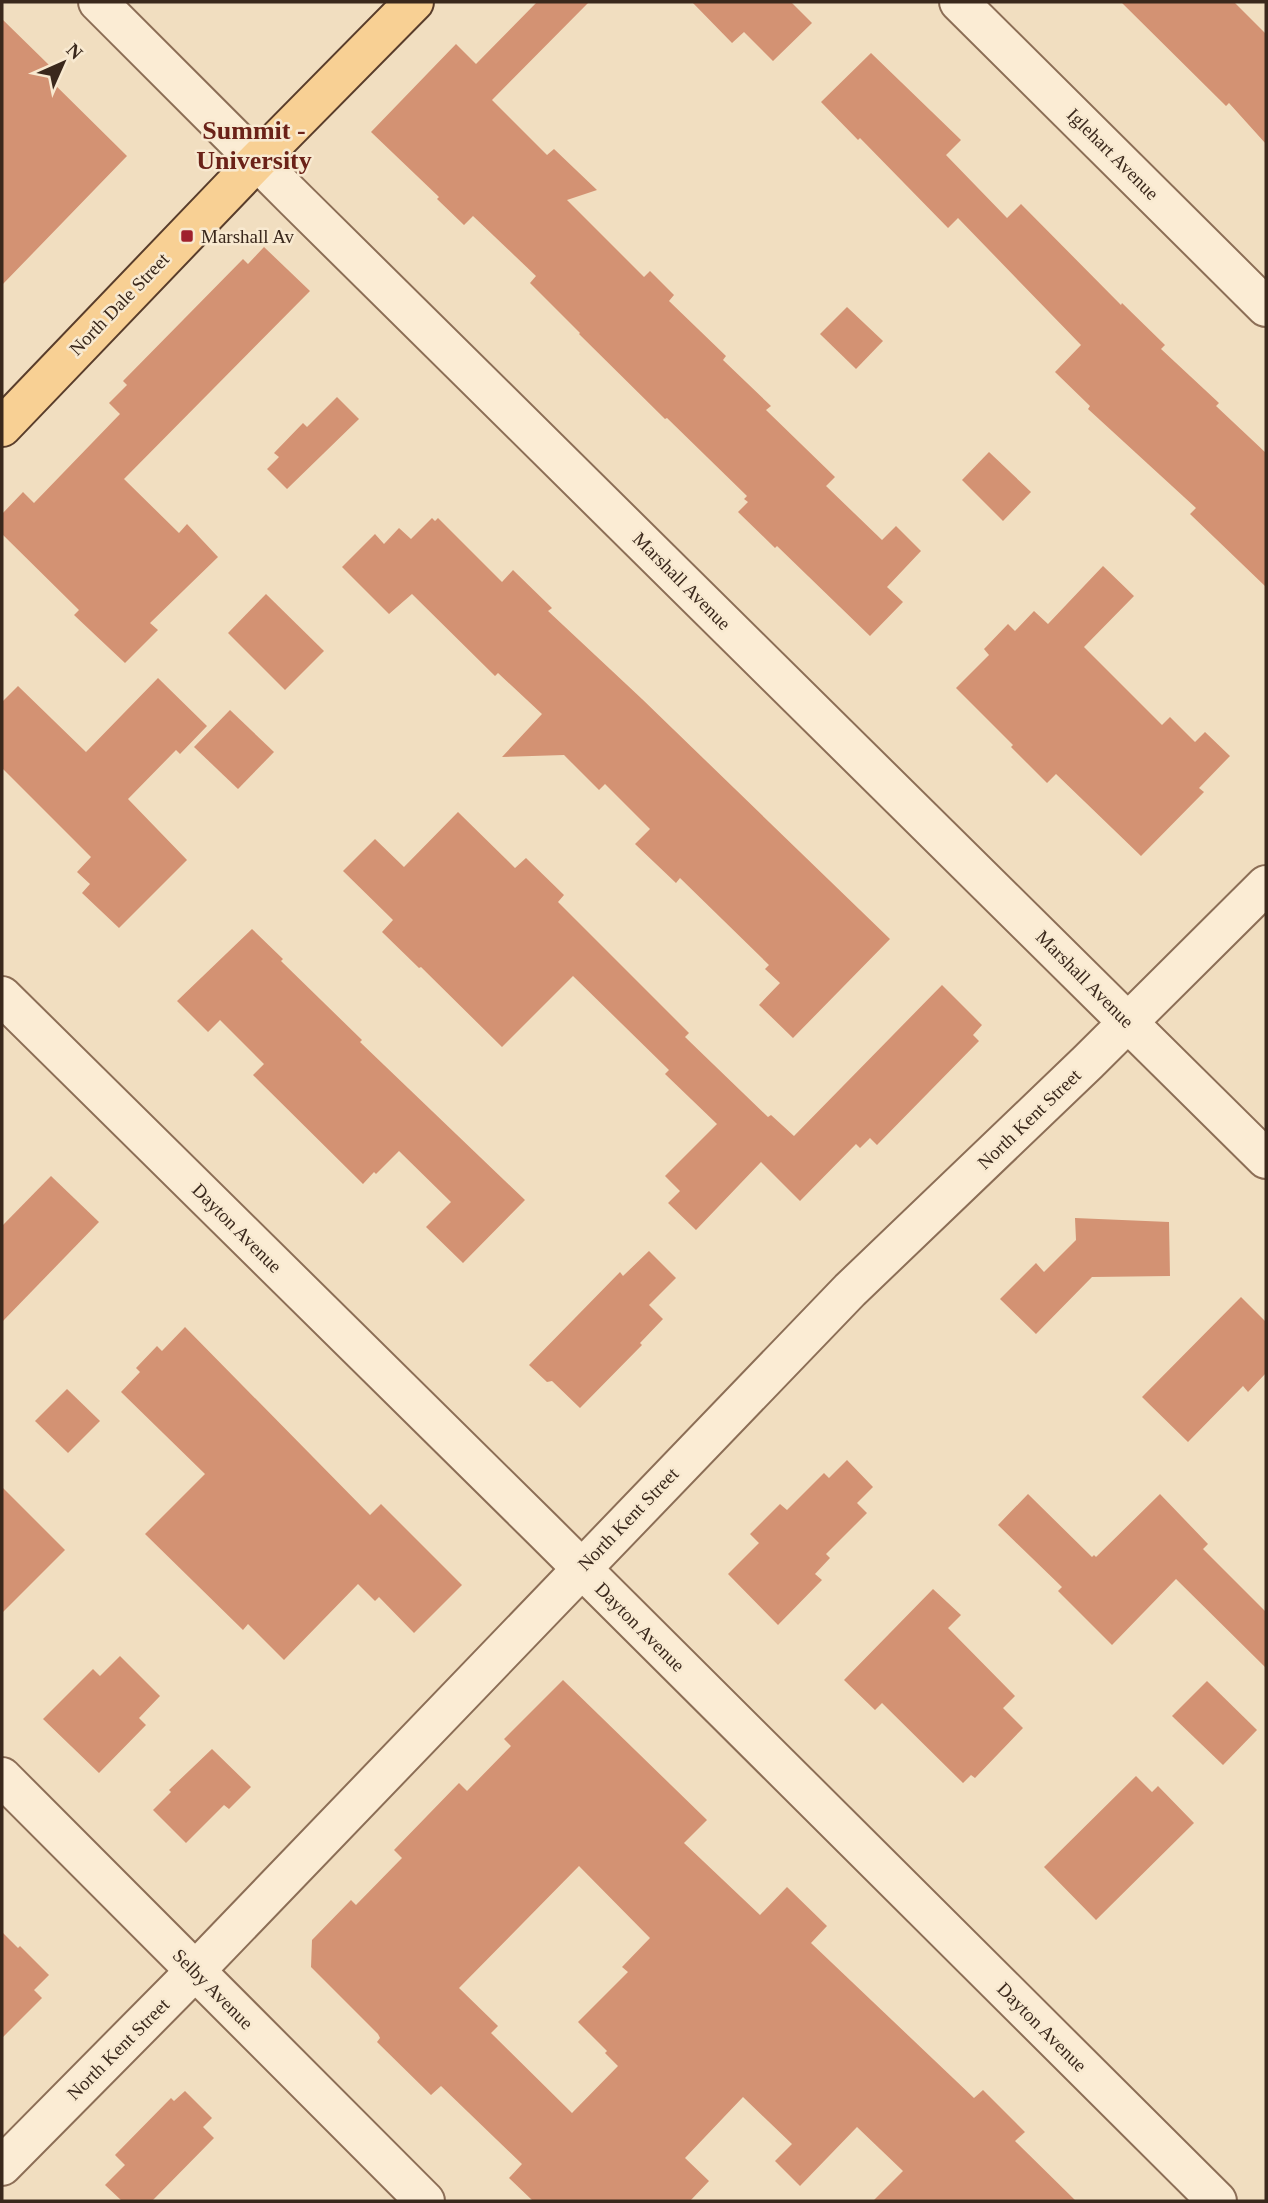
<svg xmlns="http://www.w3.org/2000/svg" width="1268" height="2203" font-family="Georgia,serif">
	<rect width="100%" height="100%" fill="#f1dec0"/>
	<g fill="#d39273" fill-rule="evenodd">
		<path d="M 537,2 L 589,2 L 492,100 L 547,155 L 554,149 L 597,190 L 567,200 L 644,277 L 650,271 L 674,295 L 669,301 L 726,356 L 723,360 L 771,406 L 766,410 L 835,477 L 826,486 L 882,540 L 896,526 L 921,551 L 887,587 L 903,602 L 870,636 L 777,546 L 775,548 L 738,512 L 748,502 L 744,499 L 747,496 L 667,418 L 665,419 L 579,334 L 580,333 L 530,283 L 536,276 L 473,216 L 464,225 L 437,199 L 439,197 L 371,132 L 456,44 L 476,64 Z"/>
		<path d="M 692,2 L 791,2 L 812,23 L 773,61 L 744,32 L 732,43 Z"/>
		<path d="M 1121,2 L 1234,2 L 1266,34 L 1266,144 L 1229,103 L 1226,106 Z"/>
		<path d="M 2,19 L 49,65 L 42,72 L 127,156 L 2,285 Z"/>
		<path d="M 871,53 L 961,140 L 946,155 L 1007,218 L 1021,204 L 1121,305 L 1122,303 L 1165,345 L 1161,349 L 1219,403 L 1216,406 L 1266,453 L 1266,587 L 1190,514 L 1196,508 L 1088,409 L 1090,406 L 1055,372 L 1081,345 L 958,218 L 948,228 L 860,138 L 858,140 L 821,102 Z"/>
		<path d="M 264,247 L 310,291 L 124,479 L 179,533 L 187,524 L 218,557 L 150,623 L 158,630 L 125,663 L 74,615 L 79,610 L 2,534 L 2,514 L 23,492 L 34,503 L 120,414 L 109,403 L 127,385 L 123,381 L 243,259 L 248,264 Z"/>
		<path d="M 847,307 L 883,341 L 856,369 L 820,334 Z"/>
		<path d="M 337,397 L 359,419 L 287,489 L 267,469 L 279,457 L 274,453 L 303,423 L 307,427 Z"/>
		<path d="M 989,452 L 1031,492 L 1003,521 L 962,480 Z"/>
		<path d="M 432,518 L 435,521 L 438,518 L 502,582 L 513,570 L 552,608 L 548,611 L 642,699 L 890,939 L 793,1038 L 759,1005 L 780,983 L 765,969 L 769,965 L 680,878 L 676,883 L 635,844 L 650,829 L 605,784 L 599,790 L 564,755 L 502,757 L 542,714 L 498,673 L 495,676 L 412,594 L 389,614 L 342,567 L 375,534 L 384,544 L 399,528 L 411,539 Z"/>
		<path d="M 1103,566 L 1134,596 L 1084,647 L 1162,725 L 1170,717 L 1195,742 L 1205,732 L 1230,756 L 1199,788 L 1204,792 L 1141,856 L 1056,774 L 1047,783 L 1011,747 L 1013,745 L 956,688 L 989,655 L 984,649 L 1008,624 L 1015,631 L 1034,611 L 1048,624 Z"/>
		<path d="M 266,594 L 324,651 L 285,690 L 228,633 Z"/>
		<path d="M 158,678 L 207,726 L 180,754 L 176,750 L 128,799 L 187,860 L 119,928 L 82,893 L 90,884 L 77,872 L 91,857 L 2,768 L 2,702 L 18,686 L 86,752 Z"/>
		<path d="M 230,710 L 274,752 L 238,789 L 194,747 Z"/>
		<path d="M 458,812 L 515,868 L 526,858 L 564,895 L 558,902 L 689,1033 L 685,1037 L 768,1117 L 771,1115 L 794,1136 L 942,985 L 982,1025 L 973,1035 L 979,1041 L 877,1145 L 870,1138 L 860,1148 L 856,1144 L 800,1201 L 761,1162 L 696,1230 L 668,1203 L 680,1191 L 665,1176 L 717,1124 L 665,1074 L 669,1070 L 573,976 L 502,1047 L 421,967 L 419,968 L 382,932 L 393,920 L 343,871 L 375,839 L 404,867 Z"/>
		<path d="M 252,929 L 283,959 L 281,961 L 362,1040 L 360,1042 L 525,1200 L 463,1263 L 426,1227 L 451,1202 L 399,1151 L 376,1174 L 374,1172 L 363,1184 L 253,1075 L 264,1064 L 220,1020 L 208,1032 L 177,1001 Z"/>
		<path d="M 51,1176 L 99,1222 L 2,1322 L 2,1226 Z"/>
		<path d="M 1075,1218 L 1169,1222 L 1170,1276 L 1092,1277 L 1036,1334 L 1000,1299 L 1036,1263 L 1044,1272 L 1076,1240 Z"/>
		<path d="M 649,1251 L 676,1278 L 649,1305 L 663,1319 L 640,1343 L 642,1345 L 580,1408 L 552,1381 L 547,1382 L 529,1365 L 620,1272 L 623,1276 Z"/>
		<path d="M 1241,1297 L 1266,1322 L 1266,1373 L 1248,1392 L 1243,1386 L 1188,1442 L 1142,1397 Z"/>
		<path d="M 185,1327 L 370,1515 L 381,1504 L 462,1585 L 414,1633 L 379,1597 L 375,1601 L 358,1584 L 284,1660 L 248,1624 L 243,1630 L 145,1534 L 205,1474 L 121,1392 L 140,1372 L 136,1368 L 157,1346 L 162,1351 Z"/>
		<path d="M 67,1389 L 100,1421 L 68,1453 L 35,1421 Z"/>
		<path d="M 847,1460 L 873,1487 L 857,1503 L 867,1513 L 826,1554 L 830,1558 L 815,1574 L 822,1580 L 778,1625 L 728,1574 L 759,1543 L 750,1534 L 780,1504 L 787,1510 L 824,1473 L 829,1478 Z"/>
		<path d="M 2,1487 L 65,1550 L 2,1613 Z"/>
		<path d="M 1028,1494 L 1092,1557 L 1094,1555 L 1096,1557 L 1160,1494 L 1208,1544 L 1203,1549 L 1266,1612 L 1266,1668 L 1176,1579 L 1112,1645 L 1058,1591 L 1062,1587 L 998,1525 Z"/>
		<path d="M 933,1589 L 961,1615 L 948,1628 L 1015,1696 L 1003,1708 L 1023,1728 L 975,1778 L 971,1775 L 963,1783 L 882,1703 L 875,1710 L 844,1680 Z"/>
		<path d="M 120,1656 L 160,1696 L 139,1718 L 146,1725 L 99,1773 L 43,1719 L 93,1669 L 100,1676 Z"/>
		<path d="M 563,1680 L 707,1820 L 684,1843 L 760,1915 L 787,1887 L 827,1926 L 811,1943 L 974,2098 L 983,2090 L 1025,2132 L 1015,2141 L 1076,2201 L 873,2201 L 903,2171 L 857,2127 L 800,2186 L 775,2161 L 792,2144 L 743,2097 L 685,2158 L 709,2181 L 690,2201 L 533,2201 L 509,2178 L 522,2164 L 441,2086 L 431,2095 L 377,2042 L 380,2038 L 378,2034 L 311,1967 L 312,1940 L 351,1900 L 356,1905 L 402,1858 L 394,1850 L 459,1783 L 467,1791 L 511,1746 L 504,1739 ZM 579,1866 L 650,1938 L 622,1967 L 628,1972 L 578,2022 L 607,2051 L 605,2053 L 618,2066 L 572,2113 L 491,2033 L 498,2026 L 459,1988 Z"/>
		<path d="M 1207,1681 L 1257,1730 L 1223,1765 L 1172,1716 Z"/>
		<path d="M 212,1749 L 251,1787 L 229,1809 L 224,1805 L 186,1843 L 153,1810 L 171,1792 L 169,1790 Z"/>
		<path d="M 1136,1776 L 1152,1792 L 1158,1786 L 1194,1823 L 1096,1920 L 1044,1867 Z"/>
		<path d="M 2,1932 L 18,1948 L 20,1946 L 49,1975 L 34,1990 L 42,1998 L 2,2038 Z"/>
		<path d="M 185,2091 L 212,2118 L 203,2127 L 214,2138 L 152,2201 L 122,2201 L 105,2185 L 125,2165 L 115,2155 L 171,2098 L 174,2101 Z"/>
	</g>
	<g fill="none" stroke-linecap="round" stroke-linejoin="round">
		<defs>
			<g id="minor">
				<path d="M 98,2 L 295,199 L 1266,1159"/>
				<path d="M 959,2 L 1266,307"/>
				<path d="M 2,996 L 543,1530 L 1217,2201"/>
				<path d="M 2,1777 L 425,2201"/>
				<path d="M 2,2166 L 195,1971 L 850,1290 L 1088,1062 L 1266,885"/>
			</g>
			<path id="major" d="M 2,427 L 257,161 L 414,2"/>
		</defs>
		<use href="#minor" stroke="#8c6e56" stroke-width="42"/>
		<use href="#major" stroke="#593d2b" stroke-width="42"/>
		<use href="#minor" stroke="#fbecd4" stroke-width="38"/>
		<use href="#major" stroke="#f8d094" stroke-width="38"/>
	</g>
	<rect fill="#a0212d" stroke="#f8e9d0" stroke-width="2.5" x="180" y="229" width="14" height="14" rx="3.5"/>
	<g text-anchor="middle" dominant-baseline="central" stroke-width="5" stroke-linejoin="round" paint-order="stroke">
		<g font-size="19" fill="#3a281c" stroke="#f8e9d0">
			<text transform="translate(1113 154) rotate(45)">Iglehart Avenue</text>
			<text transform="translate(119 304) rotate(-46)">North Dale Street</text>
			<text transform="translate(682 581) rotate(45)">Marshall Avenue</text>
			<text transform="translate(1085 979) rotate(45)">Marshall Avenue</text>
			<text transform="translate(1029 1119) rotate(-44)">North Kent Street</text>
			<text transform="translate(237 1228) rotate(45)">Dayton Avenue</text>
			<text transform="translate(628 1519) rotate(-46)">North Kent Street</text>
			<text transform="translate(640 1627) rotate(45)">Dayton Avenue</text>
			<text transform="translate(213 1989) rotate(45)">Selby Avenue</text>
			<text transform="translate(1042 2027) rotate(45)">Dayton Avenue</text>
			<text transform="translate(118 2049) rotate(-45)">North Kent Street</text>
		</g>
		<g font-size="19" fill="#3a281c" stroke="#f8e9d0" text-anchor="start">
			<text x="201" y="236">Marshall Av</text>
		</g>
		<g font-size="26" font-weight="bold" fill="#6b2218" stroke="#f8e9d0">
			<text x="254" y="130">Summit -<tspan x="254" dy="30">University</tspan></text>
		</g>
	</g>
	<rect width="1268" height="2203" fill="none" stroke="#3a281c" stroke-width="7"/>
	<g transform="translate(63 63) rotate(45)" stroke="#f8e9d0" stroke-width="5" paint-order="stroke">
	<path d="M0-5L12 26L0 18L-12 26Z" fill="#3a281c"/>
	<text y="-10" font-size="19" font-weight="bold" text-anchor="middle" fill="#3a281c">N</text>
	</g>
</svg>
